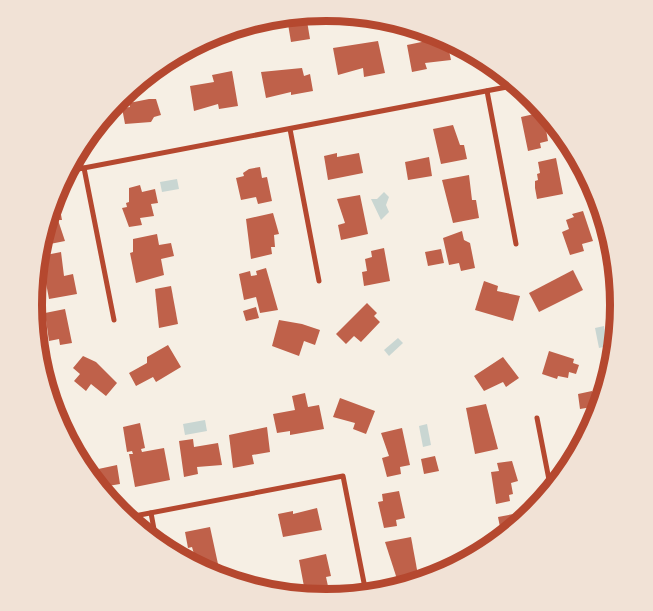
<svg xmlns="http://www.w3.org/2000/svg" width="653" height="611" font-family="'Times New Roman',serif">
	<rect width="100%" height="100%" fill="#f6efe4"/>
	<g fill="#c9d6d2">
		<path d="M 177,179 L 179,189 L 162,192 L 160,182 Z"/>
		<path d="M 384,192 L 389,197 L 386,205 L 389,212 L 381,220 L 371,199 L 377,199 Z"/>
		<path d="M 604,326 L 608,346 L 599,348 L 595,328 Z"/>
		<path d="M 398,338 L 403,343 L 389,356 L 384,350 Z"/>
		<path d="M 205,420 L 207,431 L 185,435 L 183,424 Z"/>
		<path d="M 427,424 L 431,445 L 423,447 L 419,426 Z"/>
	</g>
	<g fill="#bf614a">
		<path d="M 306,15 L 310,39 L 291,42 L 287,18 Z"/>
		<path d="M 446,37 L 451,60 L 425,63 L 427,69 L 412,72 L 407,45 Z"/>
		<path d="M 378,41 L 385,73 L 364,77 L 363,68 L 338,75 L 333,48 Z"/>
		<path d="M 302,68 L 304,76 L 310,74 L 313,91 L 291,95 L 291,92 L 266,98 L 261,72 Z"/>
		<path d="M 232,71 L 238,106 L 219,109 L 218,104 L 194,111 L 190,86 L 214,82 L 212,75 Z"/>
		<path d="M 149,99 L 156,99 L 161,115 L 154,117 L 151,122 L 125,124 L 122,108 L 130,107 L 129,103 Z"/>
		<path d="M 543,112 L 548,141 L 540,143 L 541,148 L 528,151 L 521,117 Z"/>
		<path d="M 453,125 L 460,145 L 464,145 L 467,159 L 441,164 L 433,129 Z"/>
		<path d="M 337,153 L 337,157 L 359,153 L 363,173 L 328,180 L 324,156 Z"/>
		<path d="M 429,157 L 432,176 L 408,180 L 405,162 Z"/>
		<path d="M 556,158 L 563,194 L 537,199 L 535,188 L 535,181 L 538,180 L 537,174 L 540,173 L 538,162 Z"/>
		<path d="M 260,167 L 262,178 L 267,177 L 272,201 L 258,204 L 256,197 L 241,200 L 236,178 L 244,176 L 243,173 L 249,169 Z"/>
		<path d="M 469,175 L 472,200 L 476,200 L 479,218 L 453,223 L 442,180 Z"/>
		<path d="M 140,185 L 142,192 L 155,189 L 158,203 L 151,204 L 154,216 L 140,218 L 142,225 L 129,227 L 122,208 L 127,207 L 126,203 L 129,202 L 129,188 Z"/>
		<path d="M 360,195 L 368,234 L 341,240 L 338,225 L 345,223 L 337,199 Z"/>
		<path d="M 59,204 L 62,220 L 58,220 L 65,241 L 45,245 L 51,206 Z"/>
		<path d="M 583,211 L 593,241 L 582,244 L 584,251 L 570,255 L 562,232 L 569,229 L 566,220 L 574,217 L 572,214 Z"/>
		<path d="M 273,213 L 279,234 L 274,235 L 275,247 L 271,247 L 272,254 L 251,259 L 246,219 Z"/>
		<path d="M 462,231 L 464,240 L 470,243 L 475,268 L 461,271 L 459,263 L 449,265 L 443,238 Z"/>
		<path d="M 157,234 L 159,245 L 171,243 L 174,256 L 161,259 L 164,275 L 136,283 L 130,253 L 133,252 L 133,239 Z"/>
		<path d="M 384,248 L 390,281 L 364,286 L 362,272 L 367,271 L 365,259 L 372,257 L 371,251 Z"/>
		<path d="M 441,249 L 444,263 L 428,266 L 425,252 Z"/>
		<path d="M 61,252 L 64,276 L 73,274 L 77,294 L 49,299 L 41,256 Z"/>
		<path d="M 266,268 L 278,310 L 260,313 L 256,297 L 244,300 L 239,274 L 250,271 L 251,276 L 257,275 L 256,271 Z"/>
		<path d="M 573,270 L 583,290 L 539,312 L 529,293 Z"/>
		<path d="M 484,281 L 498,286 L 497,291 L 520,296 L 513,321 L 475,310 Z"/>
		<path d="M 171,286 L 178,324 L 159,328 L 155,289 Z"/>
		<path d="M 367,303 L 377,313 L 374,316 L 380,322 L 361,342 L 354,336 L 346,344 L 336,334 Z"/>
		<path d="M 256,307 L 259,318 L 246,321 L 243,311 Z"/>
		<path d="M 65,309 L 72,343 L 60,345 L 59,339 L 49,341 L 45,313 Z"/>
		<path d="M 279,320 L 302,324 L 320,330 L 315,345 L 304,341 L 299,356 L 272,346 Z"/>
		<path d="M 168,345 L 181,367 L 156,382 L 153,377 L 136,386 L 129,373 L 147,363 L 147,357 Z"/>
		<path d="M 549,351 L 574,359 L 573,363 L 579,365 L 576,374 L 569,372 L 568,378 L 558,376 L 557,379 L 542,374 Z"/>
		<path d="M 83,356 L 96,362 L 117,383 L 106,396 L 91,384 L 86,391 L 74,381 L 80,374 L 73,368 Z"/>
		<path d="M 503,357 L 519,378 L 506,387 L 503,382 L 484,391 L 474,376 Z"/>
		<path d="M 592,391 L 593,395 L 604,393 L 599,419 L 594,427 L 592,407 L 580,409 L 578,394 Z"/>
		<path d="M 305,393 L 308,407 L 319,405 L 324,429 L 290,435 L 290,431 L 277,433 L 273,414 L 295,410 L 292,396 Z"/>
		<path d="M 340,398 L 375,411 L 366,434 L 353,429 L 355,423 L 333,417 Z"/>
		<path d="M 486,404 L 498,449 L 475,454 L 466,408 Z"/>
		<path d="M 140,423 L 145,448 L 141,449 L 142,452 L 164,448 L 170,480 L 135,487 L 129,454 L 133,454 L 132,451 L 127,452 L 123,427 Z"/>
		<path d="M 267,427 L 270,452 L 252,455 L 254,464 L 233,468 L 229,435 Z"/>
		<path d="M 402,428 L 410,465 L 400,467 L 401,474 L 387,477 L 382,458 L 389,456 L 381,433 Z"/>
		<path d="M 193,439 L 194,447 L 218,443 L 222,465 L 197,467 L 198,474 L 184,477 L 179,441 Z"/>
		<path d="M 435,456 L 439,471 L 424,474 L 421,459 Z"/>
		<path d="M 512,461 L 518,481 L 511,483 L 513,494 L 509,495 L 510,501 L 496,504 L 491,472 L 499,471 L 497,463 Z"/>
		<path d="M 117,465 L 120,484 L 102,487 L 102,491 L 89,471 Z"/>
		<path d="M 399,491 L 405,518 L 396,520 L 397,526 L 384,528 L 378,502 L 383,501 L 382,494 Z"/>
		<path d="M 317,508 L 322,530 L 283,537 L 278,514 L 293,511 L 293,514 Z"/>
		<path d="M 524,512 L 526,520 L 502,537 L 498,517 Z"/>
		<path d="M 210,527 L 218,564 L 199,568 L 190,562 L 188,555 L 194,554 L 192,547 L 188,548 L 185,532 Z"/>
		<path d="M 411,537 L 418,575 L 397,579 L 385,542 Z"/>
		<path d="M 326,554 L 331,576 L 326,577 L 331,600 L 306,597 L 299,560 Z"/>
	</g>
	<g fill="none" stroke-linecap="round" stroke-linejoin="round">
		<g stroke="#b5482f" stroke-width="5">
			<path d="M 487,91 L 516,244"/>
			<path d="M 290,129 L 319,281"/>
			<path d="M 84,168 L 114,320"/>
			<path d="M 68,171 L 517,85"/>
			<path d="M 537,418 L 551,490"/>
			<path d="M 151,513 L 156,540"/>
			<path d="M 124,518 L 343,476 L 366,593"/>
		</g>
	</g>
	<path d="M0 0H653V611H0ZM42 305a284 284 0 1 1 568 0a284 284 0 1 1-568 0Z" fill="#f1e2d6" fill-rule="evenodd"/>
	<path fill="none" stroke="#b5482f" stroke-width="8" d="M42 305a284 284 0 1 1 568 0a284 284 0 1 1-568 0Z"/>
</svg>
